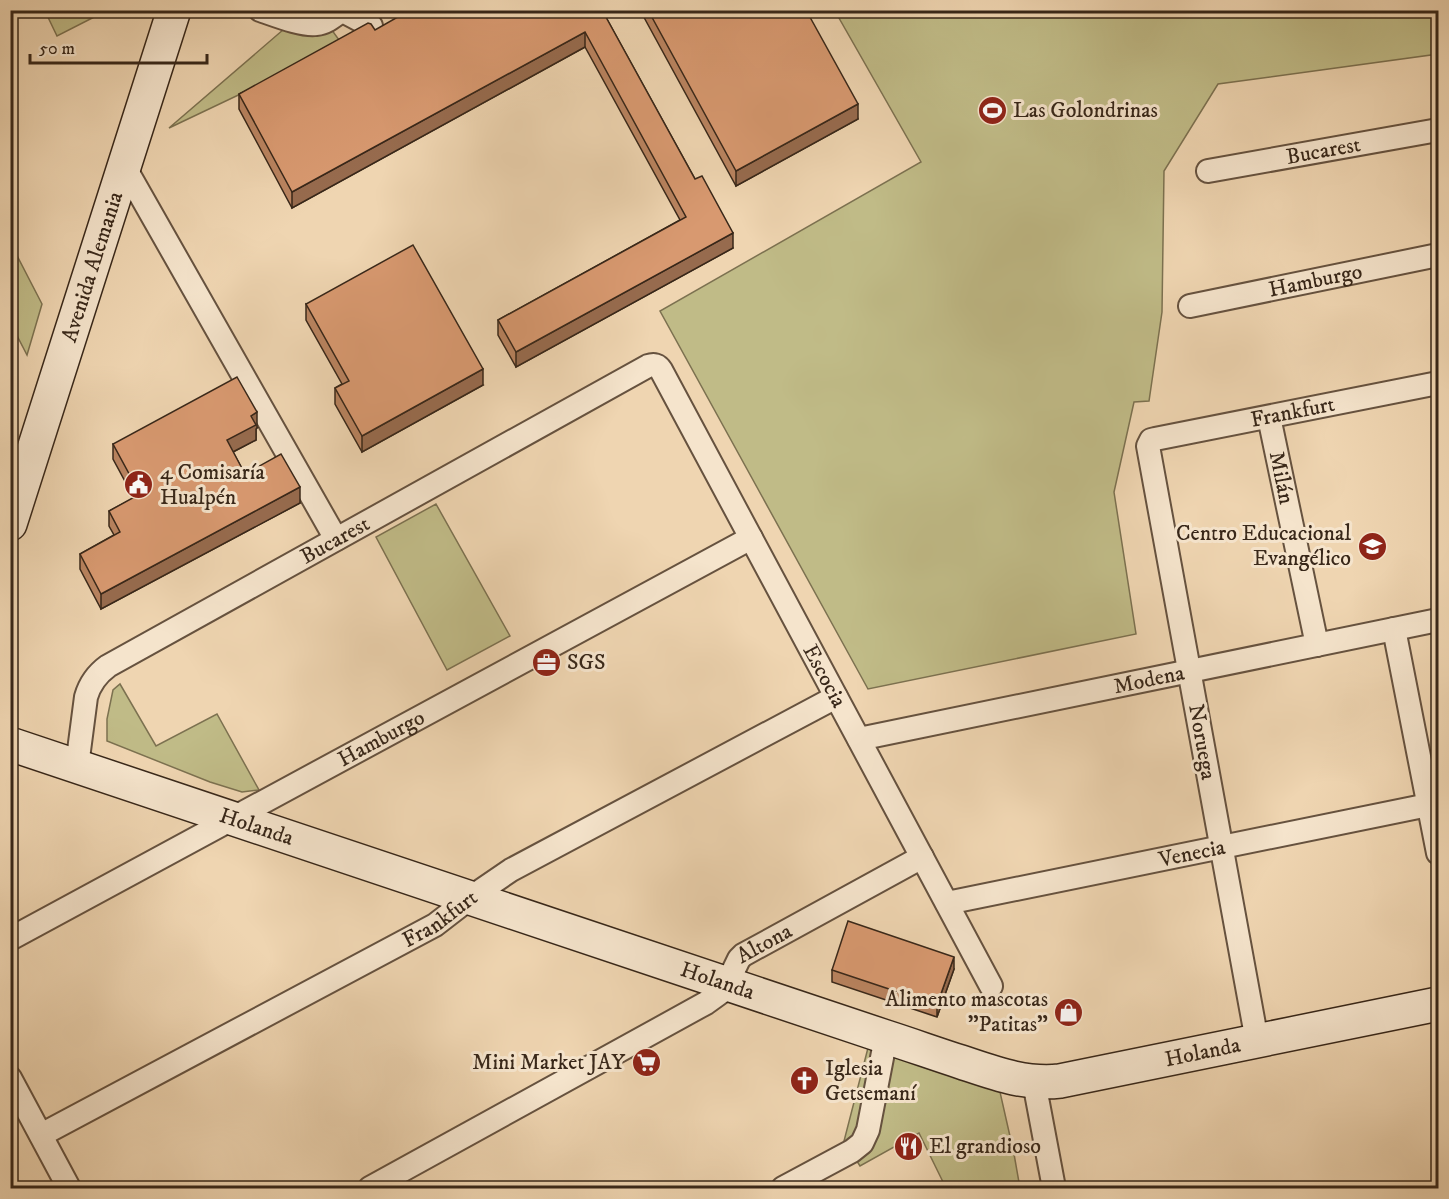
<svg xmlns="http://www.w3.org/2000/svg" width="1449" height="1199" font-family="'IM FELL DW Pica',serif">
	<rect width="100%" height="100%" fill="#efd5b1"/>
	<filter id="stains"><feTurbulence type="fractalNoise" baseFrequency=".00333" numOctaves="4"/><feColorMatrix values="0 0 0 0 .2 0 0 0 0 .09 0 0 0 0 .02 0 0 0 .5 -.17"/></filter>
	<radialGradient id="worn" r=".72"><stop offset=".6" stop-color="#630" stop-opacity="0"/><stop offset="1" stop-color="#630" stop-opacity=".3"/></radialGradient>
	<g fill="#c0bb87" stroke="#7c7150" stroke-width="1.5">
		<path d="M 45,11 L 106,11 L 57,36 Z"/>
		<path d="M 305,11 L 318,11 L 342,44 L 335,49 L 169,128 Z"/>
		<path d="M 835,11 L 1438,11 L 1438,54 L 1218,84 L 1164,171 L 1162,312 L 1149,401 L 1134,402 L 1114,492 L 1136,634 L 868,689 L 660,311 L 921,162 Z"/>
		<path d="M 11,244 L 42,304 L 27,355 L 11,324 Z"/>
		<path d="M 436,504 L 510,636 L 447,670 L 376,537 Z"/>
		<path d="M 120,684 L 156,746 L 217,714 L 259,790 L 242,792 L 210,782 L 107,741 L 107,719 L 113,690 Z"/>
		<path d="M 869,1044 L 1000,1092 L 1014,1154 L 1020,1188 L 946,1188 L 919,1133 L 860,1166 L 844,1141 Z"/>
	</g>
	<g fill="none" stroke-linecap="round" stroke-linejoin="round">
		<defs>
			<g id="street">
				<path d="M 260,10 C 275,15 302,26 316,24 C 326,23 333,17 341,11"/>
				<path d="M 341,10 L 371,26"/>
				<path d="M 124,166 L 336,539"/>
				<path id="s1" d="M 1208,171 L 1438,130"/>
				<path id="s2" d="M 1190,306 L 1438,255"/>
				<path id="s3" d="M 1269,417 L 1317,645"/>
				<path d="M 1394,629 L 1438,853"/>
				<path id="s4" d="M 859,739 L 1438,620"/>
				<path id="s5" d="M 77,766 L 86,697 C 90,683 97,674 108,666 L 648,366 C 654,364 658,365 661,370 L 991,986"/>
				<path id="s6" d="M 947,903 L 1438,803"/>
				<path id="s7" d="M 10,939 L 751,538"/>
				<path id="s8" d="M 1257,1041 L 1148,446 L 1151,440 L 1155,439 L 1438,383"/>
				<path d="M 10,1078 L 69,1188"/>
				<path d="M 1034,1082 L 1054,1188"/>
				<path id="s9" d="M 41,1135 L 435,925 L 470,898 L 511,870 L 836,697"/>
				<path id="s10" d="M 370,1188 L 706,1003 L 724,990 L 739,959 L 743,955 L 922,857"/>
				<path d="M 783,1188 L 852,1151 L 862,1143 L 868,1130 L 886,1037"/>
			</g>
			<g id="secondary">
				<path id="s11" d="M 10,524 L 174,10"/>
				<path id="s12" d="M 10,744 L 886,1037 C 911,1045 936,1054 961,1062 C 994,1073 1025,1085 1060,1081 L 1438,1004"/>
			</g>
		</defs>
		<use href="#street" stroke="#66523f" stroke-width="26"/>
		<use href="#secondary" stroke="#382719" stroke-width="36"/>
		<use href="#street" stroke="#f5e4cc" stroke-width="22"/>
		<use href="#secondary" stroke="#f5e4cc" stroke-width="33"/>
	</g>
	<g fill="#ba8460" stroke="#382719" stroke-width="1.5">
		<path d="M 602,10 L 733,248 L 516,367 L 498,335 L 498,320 L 680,220 L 585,47 L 292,208 L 239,109 L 239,94 L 375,30 Z"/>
		<path d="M 640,10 L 806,10 L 858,119 L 736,186 Z"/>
		<path d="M 306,304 L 483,385 L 362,452 L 335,404 L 335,388 L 342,384 L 306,320 Z"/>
		<path d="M 257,428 L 256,429 L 256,440 L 233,452 L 245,474 L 300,503 L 101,609 L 80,569 L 80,554 L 114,535 L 109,526 L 109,511 L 134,498 L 113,459 L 113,444 Z"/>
		<path d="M 954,969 L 937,1017 L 832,982 L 832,970 Z"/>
	</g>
	<g fill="#976b4e" stroke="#382719" stroke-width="1.5">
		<path d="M 585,32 L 585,47 L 292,208 L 292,192 Z"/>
		<path d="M 858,104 L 858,119 L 736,186 L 736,171 Z"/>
		<path d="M 733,233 L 733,248 L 516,367 L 516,352 Z"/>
		<path d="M 14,350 L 14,362 L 10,364 L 10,352 Z"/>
		<path d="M 483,369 L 483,385 L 362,452 L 362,436 Z"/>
		<path d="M 257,412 L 257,428 L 256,429 L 256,440 L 227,455 L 227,440 L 251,416 Z"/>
		<path d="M 300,487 L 300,503 L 101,609 L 101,594 Z"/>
		<path d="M 954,957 L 954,969 L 937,1017 L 937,1005 Z"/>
	</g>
	<g fill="#d89970" stroke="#382719" stroke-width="1.5">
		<path d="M 410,10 L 602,10 L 695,179 L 702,176 L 733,233 L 516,352 L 498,320 L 686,217 L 585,32 L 292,192 L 239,94 L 368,23 L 371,24 L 375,30 Z"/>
		<path d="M 648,10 L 806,10 L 858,104 L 736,171 Z"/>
		<path d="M 413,245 L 483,369 L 362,436 L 335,388 L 349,381 L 306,304 Z"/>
		<path d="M 10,344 L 14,350 L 10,352 Z"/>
		<path d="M 237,377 L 257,412 L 251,416 L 256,425 L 227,440 L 245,474 L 281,454 L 300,487 L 101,594 L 80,554 L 120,532 L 109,511 L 140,494 L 113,444 Z"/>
		<path d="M 848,921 L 954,957 L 937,1005 L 832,970 Z"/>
	</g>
	<defs>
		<symbol id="stadium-disc" viewBox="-11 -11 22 22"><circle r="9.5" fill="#8f2418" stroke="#f5e4cc"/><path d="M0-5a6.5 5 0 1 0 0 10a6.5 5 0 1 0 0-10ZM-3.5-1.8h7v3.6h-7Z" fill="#fff"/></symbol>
		<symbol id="civic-disc" viewBox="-11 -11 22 22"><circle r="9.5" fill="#8f2418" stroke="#f5e4cc"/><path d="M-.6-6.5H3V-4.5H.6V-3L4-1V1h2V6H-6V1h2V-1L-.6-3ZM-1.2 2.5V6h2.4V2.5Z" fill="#fff"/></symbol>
		<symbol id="school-disc" viewBox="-11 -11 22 22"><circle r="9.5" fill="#8f2418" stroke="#f5e4cc"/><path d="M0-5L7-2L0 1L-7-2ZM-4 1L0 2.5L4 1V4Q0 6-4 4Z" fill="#fff"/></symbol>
		<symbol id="office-disc" viewBox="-11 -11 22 22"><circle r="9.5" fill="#8f2418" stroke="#f5e4cc"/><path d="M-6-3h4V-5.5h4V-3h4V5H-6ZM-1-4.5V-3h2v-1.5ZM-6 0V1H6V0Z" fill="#fff"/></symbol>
		<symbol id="shop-disc" viewBox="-11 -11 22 22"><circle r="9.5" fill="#8f2418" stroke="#f5e4cc"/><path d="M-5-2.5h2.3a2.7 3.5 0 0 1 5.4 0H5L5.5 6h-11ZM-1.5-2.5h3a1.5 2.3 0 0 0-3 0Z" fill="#fff"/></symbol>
		<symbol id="supermarket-disc" viewBox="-11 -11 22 22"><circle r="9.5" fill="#8f2418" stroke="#f5e4cc"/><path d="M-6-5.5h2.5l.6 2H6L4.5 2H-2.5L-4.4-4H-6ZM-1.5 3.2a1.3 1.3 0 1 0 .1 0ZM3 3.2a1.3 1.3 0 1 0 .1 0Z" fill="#fff"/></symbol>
		<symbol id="church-disc" viewBox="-11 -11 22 22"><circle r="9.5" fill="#8f2418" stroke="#f5e4cc"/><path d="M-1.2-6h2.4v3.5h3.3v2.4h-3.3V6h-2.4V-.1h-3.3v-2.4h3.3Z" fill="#fff"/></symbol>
		<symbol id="restaurant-disc" viewBox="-11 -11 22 22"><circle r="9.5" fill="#8f2418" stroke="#f5e4cc"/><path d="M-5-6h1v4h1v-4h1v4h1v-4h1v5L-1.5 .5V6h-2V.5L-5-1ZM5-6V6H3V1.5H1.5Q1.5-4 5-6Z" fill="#fff"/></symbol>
	</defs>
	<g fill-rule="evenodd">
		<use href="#stadium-disc" x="976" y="94" width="33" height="33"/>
		<use href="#civic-disc" x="122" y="468" width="33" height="33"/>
		<use href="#school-disc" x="1356" y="530" width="33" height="33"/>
		<use href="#office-disc" x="530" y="646" width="33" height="33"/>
		<use href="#shop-disc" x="1052" y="996" width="33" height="33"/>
		<use href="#supermarket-disc" x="630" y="1046" width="33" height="33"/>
		<use href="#church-disc" x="788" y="1064" width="33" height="33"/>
		<use href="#restaurant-disc" x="892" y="1130" width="33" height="33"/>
	</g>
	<g text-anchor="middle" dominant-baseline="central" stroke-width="6" stroke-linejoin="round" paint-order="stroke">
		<g font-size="22" fill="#382719" stroke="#f5e4cc" text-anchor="start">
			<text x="1013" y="110">Las Golondrinas</text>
			<text x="160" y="472">4 Comisaría<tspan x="160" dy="25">Hualpén</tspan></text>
			<text x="1351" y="533" text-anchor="end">Centro Educacional<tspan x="1351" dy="25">Evangélico</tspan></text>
			<text x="567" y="662">SGS</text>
			<text x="1048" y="999" text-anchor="end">Alimento mascotas<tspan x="1048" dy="25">"Patitas"</tspan></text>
			<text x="625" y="1062" text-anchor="end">Mini Market JAY</text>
			<text x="825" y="1068">Iglesia<tspan x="825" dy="25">Getsemaní</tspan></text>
			<text x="929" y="1146">El grandioso</text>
		</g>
		<g font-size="22" fill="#382719" stroke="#f5e4cc">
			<text stroke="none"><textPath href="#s1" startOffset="117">Bucarest</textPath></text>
			<text stroke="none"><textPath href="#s11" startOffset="270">Avenida Alemania</textPath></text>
			<text stroke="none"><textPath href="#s2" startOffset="128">Hamburgo</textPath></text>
			<text stroke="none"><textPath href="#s8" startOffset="756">Frankfurt</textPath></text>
			<text stroke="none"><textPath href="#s3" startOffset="62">Milán</textPath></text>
			<text stroke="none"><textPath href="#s5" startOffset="368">Bucarest</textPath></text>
			<text stroke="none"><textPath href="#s5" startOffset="1088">Escocia</textPath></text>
			<text stroke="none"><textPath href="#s4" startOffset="296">Modena</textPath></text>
			<text stroke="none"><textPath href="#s7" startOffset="422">Hamburgo</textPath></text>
			<text transform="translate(1202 742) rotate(80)">Noruega</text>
			<text stroke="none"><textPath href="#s12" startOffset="260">Holanda</textPath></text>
			<text stroke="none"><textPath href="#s6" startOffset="250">Venecia</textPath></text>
			<text stroke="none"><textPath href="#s9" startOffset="454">Frankfurt</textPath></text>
			<text stroke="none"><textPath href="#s10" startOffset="470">Altona</textPath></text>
			<text stroke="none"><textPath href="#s12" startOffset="746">Holanda</textPath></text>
			<text stroke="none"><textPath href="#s12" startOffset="1250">Holanda</textPath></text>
		</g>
	</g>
	<rect width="1449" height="1199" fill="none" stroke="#efd5b1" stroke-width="36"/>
	<rect x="12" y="12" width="1425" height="1175" fill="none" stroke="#382719" stroke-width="3"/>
	<rect x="18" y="18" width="1413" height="1163" fill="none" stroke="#382719" stroke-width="1.5"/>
	<path d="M30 54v9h177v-9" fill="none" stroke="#382719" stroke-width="3"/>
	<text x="39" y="54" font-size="18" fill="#382719" stroke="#f5e4cc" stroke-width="4.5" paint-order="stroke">50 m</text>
	<rect width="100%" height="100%" filter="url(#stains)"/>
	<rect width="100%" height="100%" fill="url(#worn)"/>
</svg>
